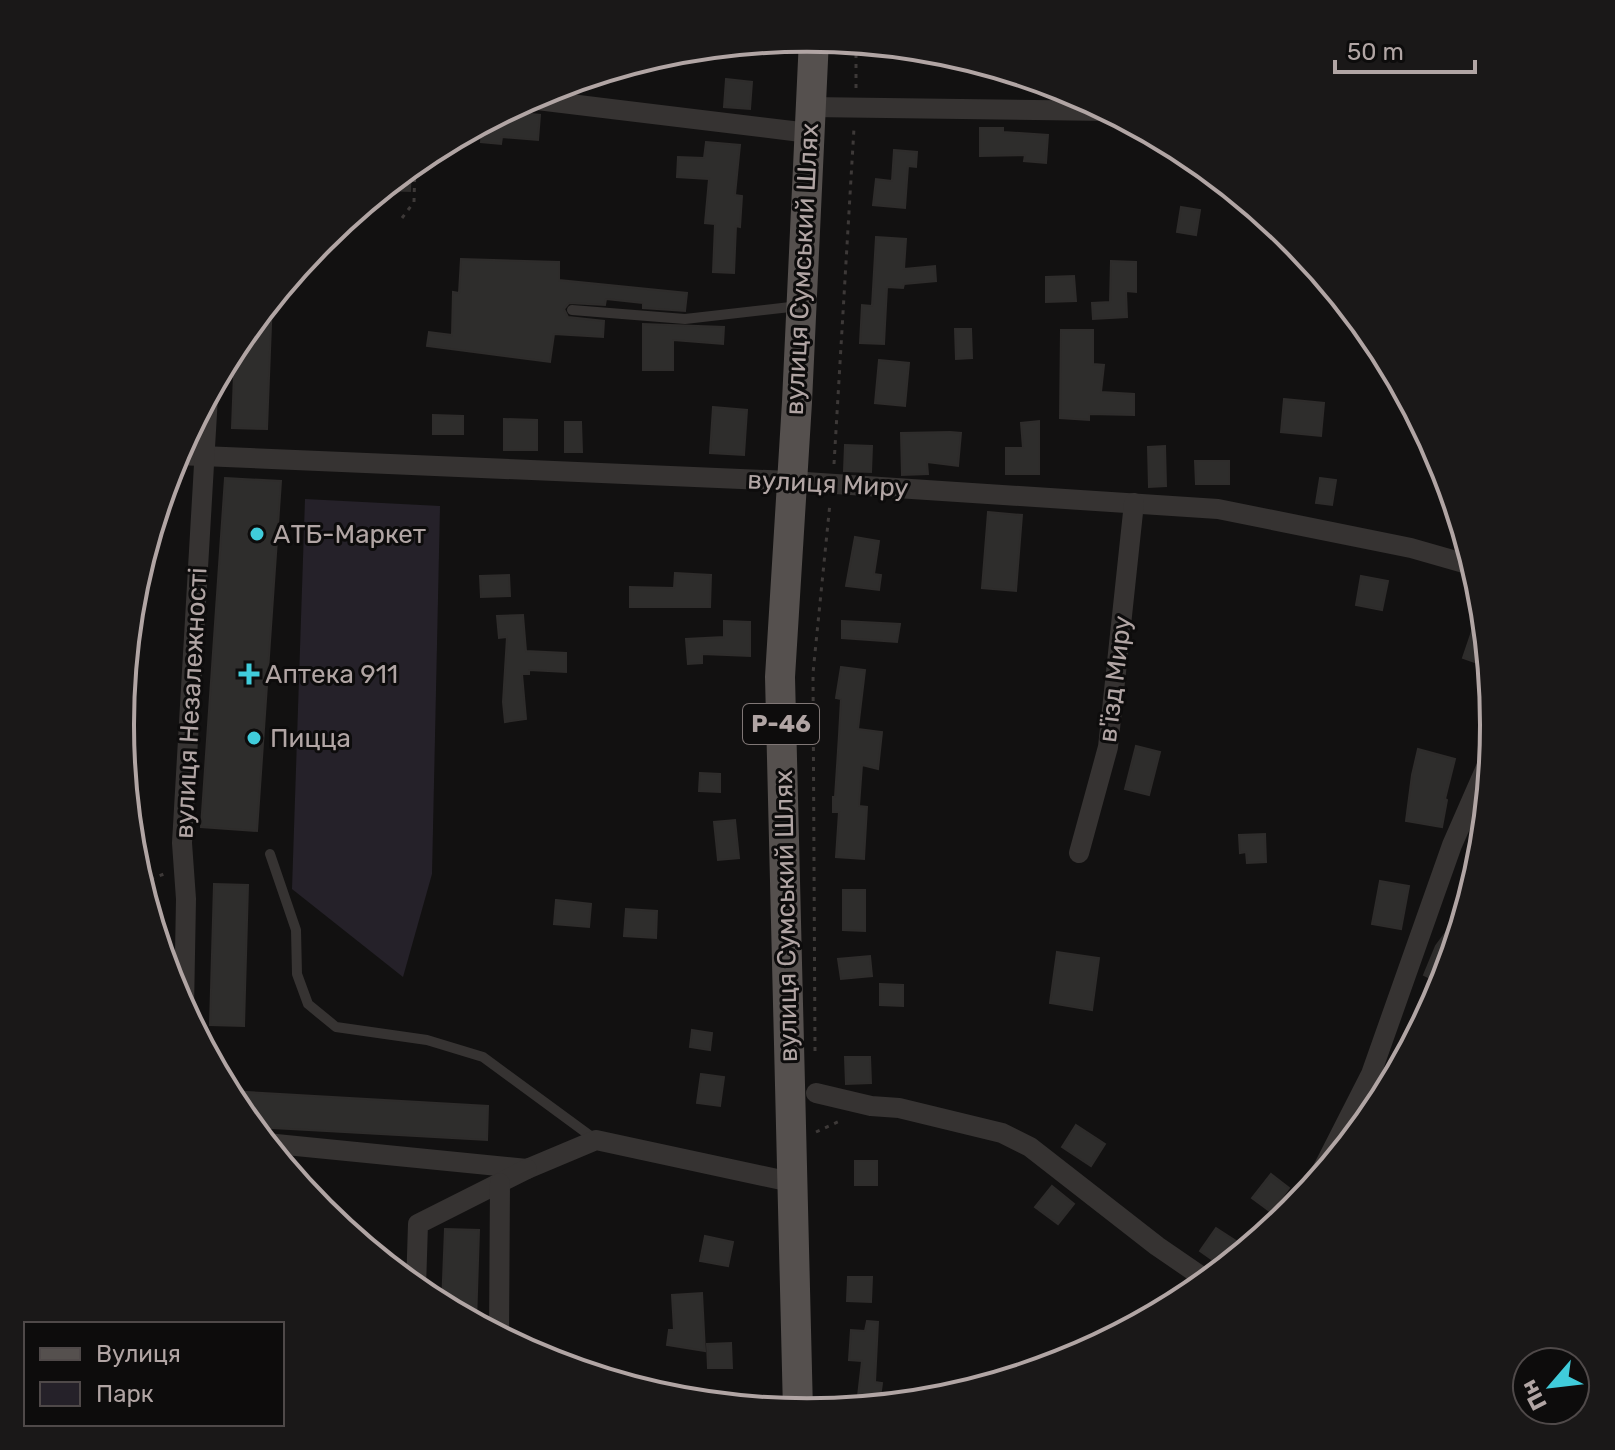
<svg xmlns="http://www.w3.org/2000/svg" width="1615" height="1450" font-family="Rubik,sans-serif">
	<rect width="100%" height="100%" fill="#121111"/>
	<path fill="#252129" d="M 305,499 L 440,506 L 432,874 L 403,977 L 292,889 Z"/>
	<g fill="#2e2d2c" stroke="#2e2c2b" stroke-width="2">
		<path d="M 726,79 L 752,82 L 750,109 L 724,107 Z"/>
		<path d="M 520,113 L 540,115 L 538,140 L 502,137 L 501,144 L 481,142 L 483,123 L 496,116 L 520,118 Z"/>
		<path d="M 980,128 L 1003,128 L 1003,132 L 1048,135 L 1046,163 L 1024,161 L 1025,155 L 980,156 Z"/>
		<path d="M 706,142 L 740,145 L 735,195 L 742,196 L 740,227 L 736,226 L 734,273 L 713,272 L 715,224 L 705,223 L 709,179 L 677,177 L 678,157 L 704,158 Z"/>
		<path d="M 894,150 L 917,152 L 916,167 L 908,166 L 905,208 L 873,205 L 876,179 L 892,181 Z"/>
		<path d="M 411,166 L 410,191 L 382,190 L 396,178 Z"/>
		<path d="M 1181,207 L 1200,210 L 1196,235 L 1177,232 Z"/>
		<path d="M 876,237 L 906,239 L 904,269 L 935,266 L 936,281 L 904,284 L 903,288 L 887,287 L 884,344 L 860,343 L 862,305 L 872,306 Z"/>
		<path d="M 461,259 L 559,262 L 559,280 L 687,293 L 685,311 L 643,308 L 643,303 L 606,299 L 605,305 L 569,303 L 564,309 L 568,317 L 604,321 L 603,337 L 554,334 L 550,362 L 427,346 L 429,332 L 452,335 L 453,292 L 459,293 Z"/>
		<path d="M 1111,261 L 1136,262 L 1136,292 L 1126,291 L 1127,317 L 1093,319 L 1092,303 L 1110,302 Z"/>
		<path d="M 1074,276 L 1076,301 L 1046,302 L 1046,277 Z"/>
		<path d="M 272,299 L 267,429 L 232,428 L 235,346 Z"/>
		<path d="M 643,324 L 724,327 L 723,344 L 673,340 L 673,370 L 643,370 Z"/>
		<path d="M 955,329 L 971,329 L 972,358 L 956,359 Z"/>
		<path d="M 1061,330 L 1093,330 L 1093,364 L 1104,365 L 1101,392 L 1134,394 L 1134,415 L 1089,414 L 1089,420 L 1060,418 Z"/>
		<path d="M 879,360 L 909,363 L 905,406 L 875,403 Z"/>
		<path d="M 1284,399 L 1324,403 L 1321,436 L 1281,432 Z"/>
		<path d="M 713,407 L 747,410 L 744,455 L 710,453 Z"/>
		<path d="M 433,415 L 463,416 L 463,434 L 433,434 Z"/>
		<path d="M 504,419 L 537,420 L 537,450 L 504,450 Z"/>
		<path d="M 1039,421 L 1039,474 L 1006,474 L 1006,448 L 1023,448 L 1021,423 Z"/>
		<path d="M 565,422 L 581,422 L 582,452 L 565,452 Z"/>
		<path d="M 950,432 L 961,433 L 958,466 L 927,462 L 928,474 L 902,475 L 901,433 Z"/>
		<path d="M 845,445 L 872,446 L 871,472 L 844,471 Z"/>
		<path d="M 1165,446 L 1166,486 L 1149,487 L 1148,447 Z"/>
		<path d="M 1195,461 L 1229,461 L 1229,484 L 1196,484 Z"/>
		<path d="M 225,478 L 281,481 L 257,831 L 201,827 Z"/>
		<path d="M 1320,478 L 1336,480 L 1332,505 L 1316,503 Z"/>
		<path d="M 988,512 L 1022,515 L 1016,591 L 982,588 Z"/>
		<path d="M 855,537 L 879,541 L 874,574 L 881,575 L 879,590 L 846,586 Z"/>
		<path d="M 675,573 L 711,575 L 710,607 L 630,607 L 630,587 L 674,588 Z"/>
		<path d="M 509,575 L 510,596 L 481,597 L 480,576 Z"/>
		<path d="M 1361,576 L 1388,581 L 1382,610 L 1356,605 Z"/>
		<path d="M 1482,602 L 1489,667 L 1463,658 Z"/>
		<path d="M 523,615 L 526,651 L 566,653 L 566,672 L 529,670 L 529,674 L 522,674 L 526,719 L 505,722 L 503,702 L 507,637 L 499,638 L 497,616 Z"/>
		<path d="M 724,621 L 750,622 L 750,656 L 702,654 L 702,663 L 688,664 L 686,639 L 724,637 Z"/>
		<path d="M 842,621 L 900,624 L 897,642 L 842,638 Z"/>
		<path d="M 841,667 L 865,670 L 858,729 L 882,732 L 878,769 L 862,765 L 859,806 L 867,807 L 864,859 L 836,857 L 839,812 L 833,812 L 833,797 L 835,797 L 839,735 L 841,699 L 836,698 Z"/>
		<path d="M 1136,746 L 1160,752 L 1149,795 L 1125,789 Z"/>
		<path d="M 1418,749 L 1455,759 L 1445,799 L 1447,800 L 1442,827 L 1406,821 L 1412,775 Z"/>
		<path d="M 700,773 L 720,774 L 720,792 L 699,791 Z"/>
		<path d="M 735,820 L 739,858 L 718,860 L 714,822 Z"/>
		<path d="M 1265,834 L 1266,862 L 1247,863 L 1246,852 L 1240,853 L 1239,835 Z"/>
		<path d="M 1380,881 L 1409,886 L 1401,929 L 1372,924 Z"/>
		<path d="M 214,884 L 248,885 L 244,1026 L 210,1025 Z"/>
		<path d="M 843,890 L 865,890 L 865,931 L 843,930 Z"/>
		<path d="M 556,900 L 591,904 L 589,927 L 554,924 Z"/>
		<path d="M 1464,908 L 1466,909 L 1443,984 L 1424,975 L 1436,946 Z"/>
		<path d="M 626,909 L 657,911 L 656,938 L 624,936 Z"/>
		<path d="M 1057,952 L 1099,958 L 1092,1010 L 1050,1003 Z"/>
		<path d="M 870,956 L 872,976 L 841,979 L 838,959 Z"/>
		<path d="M 880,984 L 903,985 L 903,1006 L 880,1005 Z"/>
		<path d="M 692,1030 L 712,1033 L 710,1050 L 690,1047 Z"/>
		<path d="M 845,1057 L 870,1057 L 871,1083 L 846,1084 Z"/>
		<path d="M 701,1074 L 724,1077 L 720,1106 L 697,1103 Z"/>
		<path d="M 228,1091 L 488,1106 L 487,1140 L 253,1127 L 236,1106 Z"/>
		<path d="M 1076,1125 L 1105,1144 L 1091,1166 L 1062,1147 Z"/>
		<rect x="855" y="1161" width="22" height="24"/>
		<path d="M 1271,1174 L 1289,1188 L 1271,1212 L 1252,1198 Z"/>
		<path d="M 1052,1186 L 1074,1204 L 1058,1224 L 1035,1207 Z"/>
		<path d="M 1216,1228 L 1236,1241 L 1220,1265 L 1200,1251 Z"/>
		<path d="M 445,1229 L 479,1230 L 476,1323 L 442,1305 Z"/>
		<path d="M 705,1236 L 733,1242 L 728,1266 L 700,1261 Z"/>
		<path d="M 848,1277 L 872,1277 L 871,1302 L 847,1301 Z"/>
		<path d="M 702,1293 L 705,1351 L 667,1345 L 669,1330 L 674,1330 L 672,1295 Z"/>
		<path d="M 867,1321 L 878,1322 L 875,1382 L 882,1383 L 880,1398 L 858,1396 L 862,1361 L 849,1360 L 851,1330 L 865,1331 Z"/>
		<path d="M 731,1343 L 732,1368 L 708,1368 L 707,1344 Z"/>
	</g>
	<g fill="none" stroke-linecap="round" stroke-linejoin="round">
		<g stroke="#3d3938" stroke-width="3" stroke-dasharray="4 6" stroke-linecap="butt">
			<path d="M 856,88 L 856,43"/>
			<path d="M 402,218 L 414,202 L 415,163"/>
			<path d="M 834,464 L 854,128"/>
			<path d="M 133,602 L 140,603 L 142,563"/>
			<path d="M 141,883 L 164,874"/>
			<path d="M 815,1051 L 813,673 L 830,503"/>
			<path d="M 816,1132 L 842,1120"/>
		</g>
		<g stroke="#363332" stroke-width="10">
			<path d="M 572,310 L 685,319 L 799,306"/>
			<path d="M 270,854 L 296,930 L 297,974 L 308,1004 L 336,1027 L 427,1040 L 483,1057 L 596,1140"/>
		</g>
		<g stroke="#363332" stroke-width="20">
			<path d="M 529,99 L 809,133"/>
			<path d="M 810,107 L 1109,111"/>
			<path d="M 177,455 L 790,481 L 1218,509 L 1411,548 L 1474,566"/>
			<path d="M 1079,853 L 1108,747 L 1134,503"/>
			<path d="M 184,1009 L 186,899 L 182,843 L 208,396"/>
			<path d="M 816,1093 L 871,1106 L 899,1108 L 1002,1133 L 1030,1147 L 1157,1246 L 1208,1281"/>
			<path d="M 266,1143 L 527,1169 L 596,1140 L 791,1182"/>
			<path d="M 1315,1184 L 1371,1074 L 1452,845 L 1491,756"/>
			<path d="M 416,1288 L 418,1224 L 527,1169"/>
			<path d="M 499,1336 L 500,1183"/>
		</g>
		<path stroke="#55504e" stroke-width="30" d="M 798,1411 L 780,677 L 797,402 L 814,39"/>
	</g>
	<g fill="#40ccdb" stroke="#0d0c0c" stroke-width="3">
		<circle cx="257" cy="534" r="8"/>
		<path d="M245 662h8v8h8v8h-8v8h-8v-8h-8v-8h8z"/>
		<circle cx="254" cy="738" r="8"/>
	</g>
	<g text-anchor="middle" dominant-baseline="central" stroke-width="6" stroke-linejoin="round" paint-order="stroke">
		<rect fill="#0d0c0c" stroke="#807776" stroke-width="2" x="743" y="704" width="76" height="40" rx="6"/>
		<g font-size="24" font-weight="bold" fill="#b1a5a4">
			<text x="781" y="724">Р-46</text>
		</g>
		<g font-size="26" fill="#b1a5a4" stroke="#0d0c0c">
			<text transform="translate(802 269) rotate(-87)">вулиця Сумський Шлях</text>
			<text transform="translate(828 484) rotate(3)">вулиця Миру</text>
			<text transform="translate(1115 679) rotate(-83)">в'їзд Миру</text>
			<text transform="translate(191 703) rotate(-87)">вулиця Незалежності</text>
			<text transform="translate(786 916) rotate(-91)">вулиця Сумський Шлях</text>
		</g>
		<g font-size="26" fill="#b1a5a4" stroke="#0d0c0c" text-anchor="start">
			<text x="273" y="534">АТБ-Маркет</text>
			<text x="265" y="674">Аптека 911</text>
			<text x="270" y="738">Пицца</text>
		</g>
	</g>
	<path d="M0 0H1615V1450H0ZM134 725a673 673 0 1 1 1346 0a673 673 0 1 1-1346 0Z" fill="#1a1818" fill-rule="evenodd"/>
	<path fill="none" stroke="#b1a5a4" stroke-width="4" d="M134 725a673 673 0 1 1 1346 0a673 673 0 1 1-1346 0Z"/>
	<rect x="24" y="1322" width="260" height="104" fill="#0d0c0c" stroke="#4f4949" stroke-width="2"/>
	<rect x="40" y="1348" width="40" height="12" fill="#55504e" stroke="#4f4949" stroke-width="2"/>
	<text x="96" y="1362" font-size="24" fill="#b1a5a4">Вулиця</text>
	<rect x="40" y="1382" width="40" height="24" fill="#252129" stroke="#4f4949" stroke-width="2"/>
	<text x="96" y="1402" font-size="24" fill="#b1a5a4">Парк</text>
	<g transform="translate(1551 1386) rotate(242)"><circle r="38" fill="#0d0c0c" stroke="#4f4949" stroke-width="2"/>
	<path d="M0-6L14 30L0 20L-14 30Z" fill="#40ccdb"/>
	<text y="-12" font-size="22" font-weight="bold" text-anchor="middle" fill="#b1a5a4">Пн</text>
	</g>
	<path d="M1335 60v12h140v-12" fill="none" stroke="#b1a5a4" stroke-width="4"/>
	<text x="1347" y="60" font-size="24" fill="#b1a5a4" stroke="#0d0c0c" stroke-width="6" paint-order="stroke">50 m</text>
</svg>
